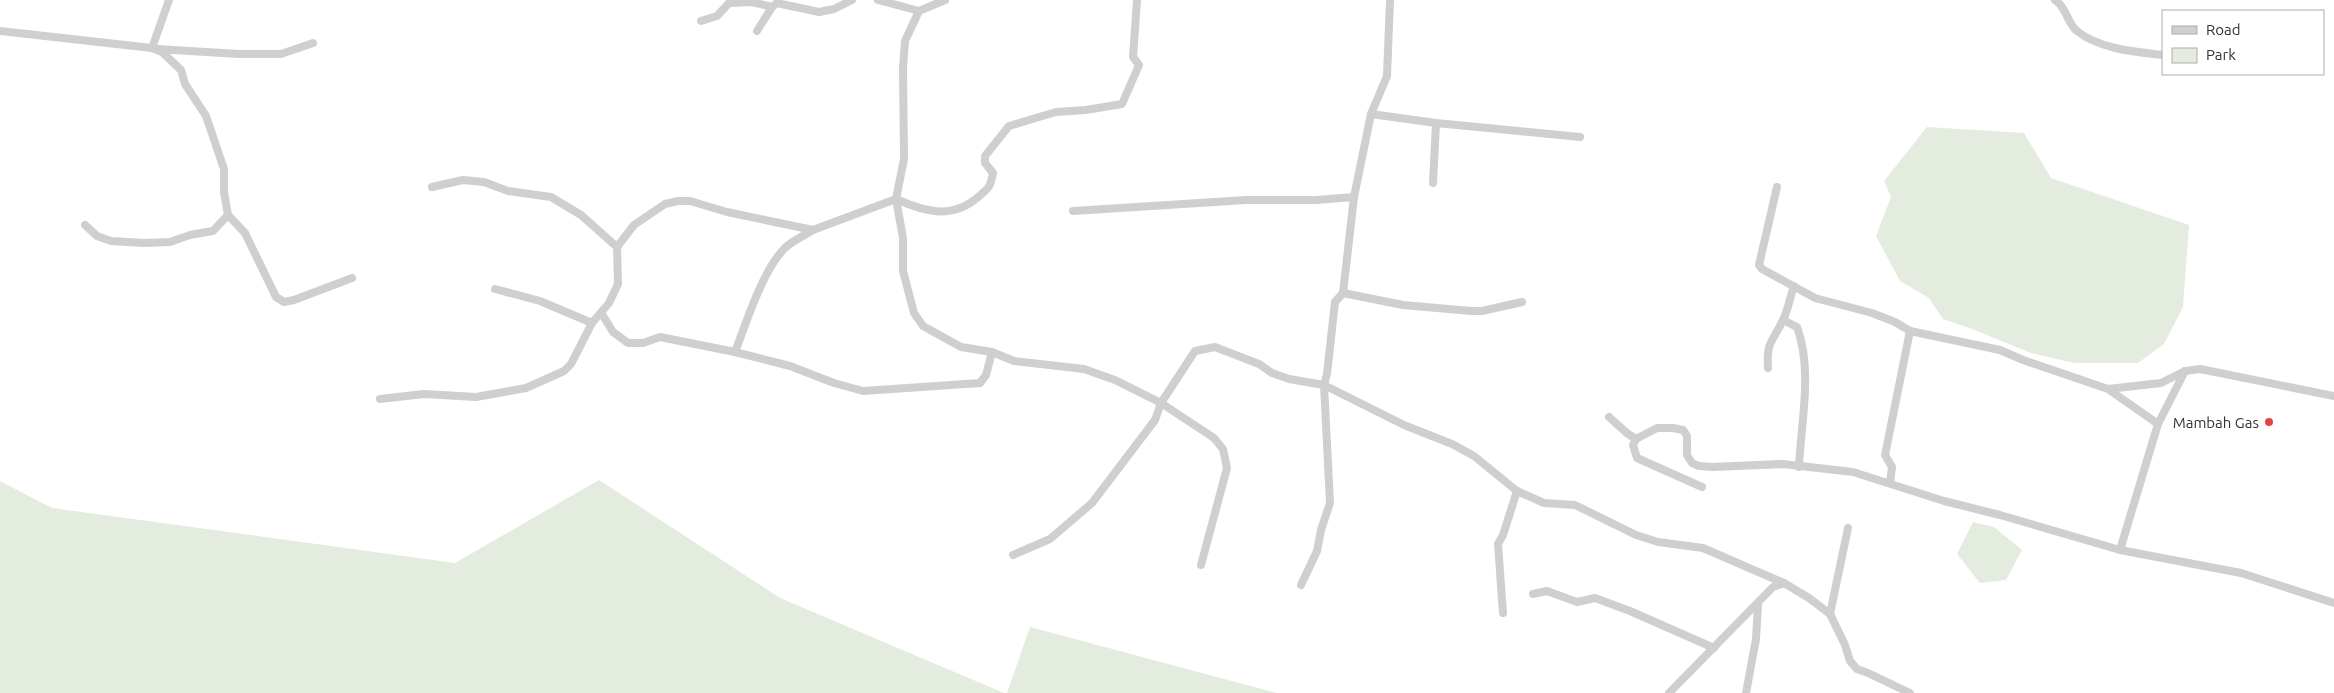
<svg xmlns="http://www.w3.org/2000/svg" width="2334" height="693" font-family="Ubuntu,sans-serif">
	<rect width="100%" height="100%" fill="#fff"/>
	<g fill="#e4ebdf">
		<path d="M 1927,127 L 2024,133 L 2051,178 L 2189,225 L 2183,307 L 2164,344 L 2138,363 L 2074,363 L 2031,353 L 1972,329 L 1943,319 L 1929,298 L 1900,281 L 1876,236 L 1891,197 L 1884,181 Z"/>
		<path d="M 599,480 L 780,598 L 1004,693 L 0,693 L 0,481 L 52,508 L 455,563 Z"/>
		<path d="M 1973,522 L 1994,527 L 2022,550 L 2006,580 L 1980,583 L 1957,554 Z"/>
		<path d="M 1030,627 L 1277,693 L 1007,693 Z"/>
	</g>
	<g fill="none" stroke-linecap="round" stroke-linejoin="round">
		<g stroke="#cfcfcf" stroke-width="8">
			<path d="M 878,0 L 919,11"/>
			<path d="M 2055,0 C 2067,8 2067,23 2077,31 C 2099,49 2136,52 2163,55"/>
			<path d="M 701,21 L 717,16 L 729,3 L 752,2 L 772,7"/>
			<path d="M 0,31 L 152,48 L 169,0"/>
			<path d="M 757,31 L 772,7 L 777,3 L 819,12 L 834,9 L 852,0"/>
			<path d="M 152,48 L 162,52 L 181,70 L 185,84 L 206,116 L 224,169 L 224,192 L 228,215 L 245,233 L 276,297 L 284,302 L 294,300 L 352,278"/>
			<path d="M 157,49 L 239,54 L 281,54 L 313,43"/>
			<path d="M 1371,114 L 1436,123 L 1580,137"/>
			<path d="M 1433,183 L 1436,123"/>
			<path d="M 432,187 L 463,180 L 484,182 L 508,191 L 551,197 L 581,215 L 617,247"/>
			<path d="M 1777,187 L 1759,265 L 1762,269 L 1815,298 L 1872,313 L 1895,322 L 1910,331 L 2000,350 L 2023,360 L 2108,389 L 2161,383 L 2185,371 L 2200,369 L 2334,396"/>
			<path d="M 896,199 L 903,238 L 903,271 L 914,313 L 923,326 L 961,347 L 992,352 L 1014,361 L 1084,369 L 1115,380 L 1161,403 L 1214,438 L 1223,449 L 1227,468 L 1201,565"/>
			<path d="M 896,199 C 923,211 951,220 977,198 C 988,188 990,189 993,173 L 985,163 L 985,156 L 1009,126 L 1056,112 L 1086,110 L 1122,104 L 1139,65 L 1133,57 L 1137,0"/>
			<path d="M 1073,211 L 1246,200 L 1316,200 L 1354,197"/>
			<path d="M 85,225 L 97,236 L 111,241 L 144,243 L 170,242 L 190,235 L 213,231 L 228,215"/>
			<path d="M 495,289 L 540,301 L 592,323"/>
			<path d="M 1343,293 L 1403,305 L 1471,311 L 1482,311 L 1522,302"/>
			<path d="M 602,314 L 613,332 L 628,343 L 643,343 L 660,337 L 735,352 L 790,366 L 834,383 L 863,391 L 980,383 L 986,375 L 992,352"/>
			<path d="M 1783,320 L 1797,327 C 1813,370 1801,422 1799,467"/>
			<path d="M 735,352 C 746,323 763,270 784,249 C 791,241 804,236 813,230"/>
			<path d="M 1768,368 C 1766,341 1773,342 1783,320 C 1788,310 1790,297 1794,286"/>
			<path d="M 2108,389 L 2158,424"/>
			<path d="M 380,399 L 424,394 L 476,397 L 526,388 L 564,371 L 571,364 L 592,323 L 609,303 L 618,284 L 617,247 L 634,225 L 665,204 L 678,201 L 690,201 L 727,212 L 813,230 L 896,199 L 904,159 L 903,68 L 905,41 L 919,11 L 945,0"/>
			<path d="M 1609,417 L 1628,434 L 1636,439 L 1657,428 L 1673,428 L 1683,430 L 1687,436 L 1687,455 L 1692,463 L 1699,466 L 1712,467 L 1783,464 L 1853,472 L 1944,501 L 2000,515 L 2120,550 L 2241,573 L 2334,603"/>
			<path d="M 1636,439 L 1633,445 L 1637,458 L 1702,487"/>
			<path d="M 1890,483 L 1892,467 L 1885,455 L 1910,331"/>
			<path d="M 2120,550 L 2158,424 L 2185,371"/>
			<path d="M 1013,555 L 1050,539 L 1092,503 L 1155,420 L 1161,403 L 1195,351 L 1215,347 L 1259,364 L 1272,373 L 1289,379 L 1324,385 L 1404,425 L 1452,444 L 1474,456 L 1517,491 L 1544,503 L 1575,505 L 1636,535 L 1658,542 L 1703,548 L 1784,583 L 1809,598 L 1830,614 L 1845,645 L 1850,661 L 1857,669 L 1868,673 L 1910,693"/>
			<path d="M 1301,585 L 1317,551 L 1321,530 L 1330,503 L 1324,385 L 1327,374 L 1335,302 L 1343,293 L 1354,197 L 1371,114 L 1387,76 L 1390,0"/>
			<path d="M 1533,594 L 1547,591 L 1577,602 L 1595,598 L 1630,611 L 1714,648"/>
			<path d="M 1503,613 L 1498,544 L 1503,535 L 1517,491"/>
			<path d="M 1830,614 L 1848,528"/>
			<path d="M 1669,693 L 1773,587 L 1784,583"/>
			<path d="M 1746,693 L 1756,639 L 1758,604"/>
		</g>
	</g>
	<circle fill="#dc4642" stroke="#fff" stroke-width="2" cx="2269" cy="422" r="5"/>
	<g text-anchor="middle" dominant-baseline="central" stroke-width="5" stroke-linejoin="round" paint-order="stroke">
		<g font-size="15" fill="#323232" stroke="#fff" text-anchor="end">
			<text x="2259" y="422">Mambah Gas</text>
		</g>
	</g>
	<rect x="2162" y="10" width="162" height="65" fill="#ffffff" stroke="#adadad"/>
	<rect x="2172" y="26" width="25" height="8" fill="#cfcfcf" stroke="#adadad"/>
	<text x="2206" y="35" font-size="15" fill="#323232">Road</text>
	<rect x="2172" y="48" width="25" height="15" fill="#e4ebdf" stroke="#adadad"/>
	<text x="2206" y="60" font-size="15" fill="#323232">Park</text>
</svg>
